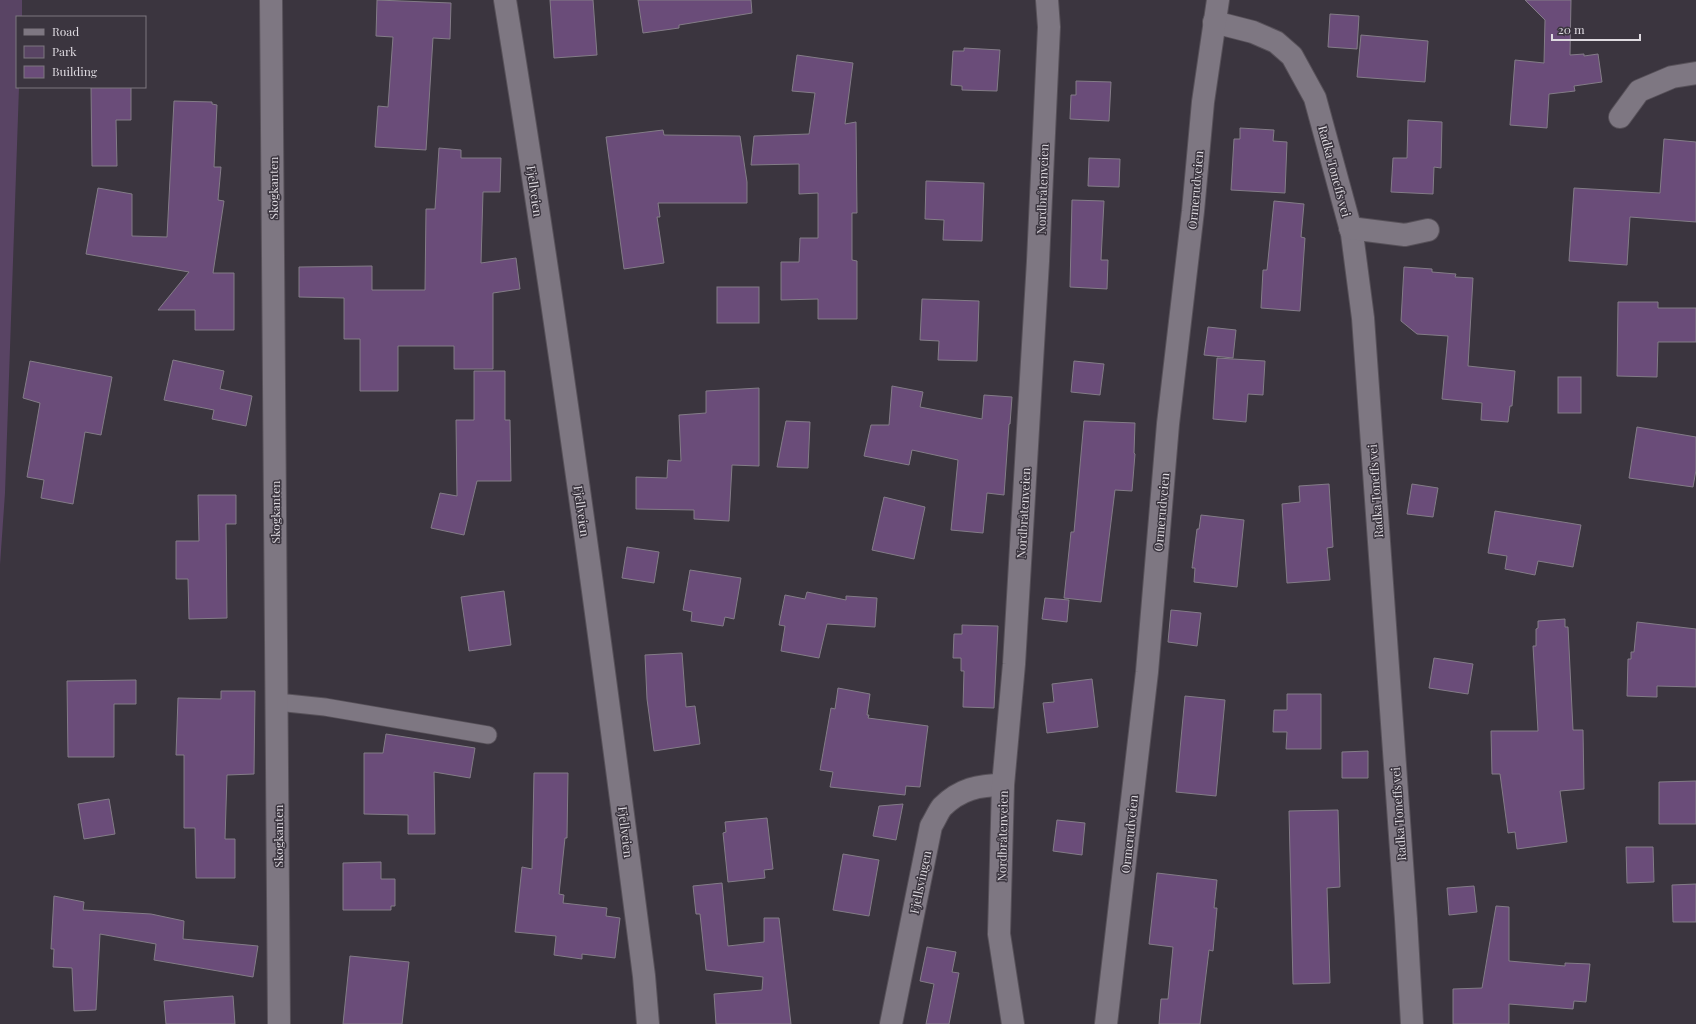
<svg xmlns="http://www.w3.org/2000/svg" width="1696" height="1024" font-family="'Playfair Display',serif">
	<rect width="100%" height="100%" fill="#3b353f"/>
	<path fill="#594464" d="M 0,0 L 22,0 L 22,17 L 17,17 L 17,87 L 19,87 L 5,493 L 0,565 Z"/>
	<g fill="#6a4c79" stroke="#837c87">
		<path d="M 377,0 L 451,3 L 450,39 L 433,38 L 426,150 L 375,147 L 378,106 L 388,107 L 393,37 L 376,36 Z"/>
		<path d="M 550,0 L 593,0 L 597,55 L 554,58 Z"/>
		<path d="M 638,0 L 751,0 L 752,13 L 679,25 L 679,28 L 643,33 Z"/>
		<path d="M 1525,0 L 1571,0 L 1570,55 L 1584,54 L 1584,56 L 1598,54 L 1602,82 L 1574,86 L 1575,91 L 1549,94 L 1547,128 L 1510,125 L 1515,60 L 1544,63 L 1545,20 Z"/>
		<path d="M 1330,14 L 1359,16 L 1357,49 L 1328,47 Z"/>
		<path d="M 1361,35 L 1428,41 L 1425,82 L 1357,77 Z"/>
		<path d="M 964,48 L 1000,50 L 997,91 L 962,90 L 962,86 L 951,85 L 953,51 L 964,51 Z"/>
		<path d="M 797,55 L 853,63 L 845,124 L 856,122 L 857,213 L 852,213 L 852,260 L 857,261 L 857,319 L 818,319 L 818,299 L 781,300 L 781,262 L 799,262 L 800,238 L 818,238 L 818,193 L 799,194 L 799,164 L 751,165 L 754,136 L 809,134 L 815,93 L 792,91 Z"/>
		<path d="M 1076,81 L 1111,82 L 1109,121 L 1070,119 L 1071,95 L 1076,95 Z"/>
		<path d="M 91,87 L 131,87 L 131,120 L 116,120 L 117,166 L 92,166 Z"/>
		<path d="M 174,101 L 212,102 L 212,104 L 217,105 L 214,167 L 221,167 L 218,200 L 224,201 L 213,273 L 234,273 L 234,330 L 195,330 L 195,310 L 158,310 L 189,272 L 86,254 L 98,188 L 132,194 L 132,236 L 167,237 Z"/>
		<path d="M 1408,120 L 1442,122 L 1441,168 L 1434,167 L 1433,194 L 1391,192 L 1393,158 L 1407,158 Z"/>
		<path d="M 1240,128 L 1274,130 L 1273,141 L 1287,142 L 1285,193 L 1231,190 L 1234,139 L 1240,139 Z"/>
		<path d="M 663,130 L 664,135 L 740,136 L 747,182 L 747,203 L 658,203 L 660,217 L 657,217 L 664,263 L 624,269 L 606,137 Z"/>
		<path d="M 1664,139 L 1696,142 L 1696,222 L 1630,217 L 1627,265 L 1569,261 L 1574,188 L 1660,193 Z"/>
		<path d="M 439,148 L 461,150 L 461,158 L 501,158 L 500,192 L 483,192 L 481,263 L 516,258 L 520,289 L 493,293 L 493,369 L 454,369 L 454,346 L 398,346 L 398,391 L 360,391 L 360,339 L 344,339 L 344,298 L 299,297 L 299,267 L 372,266 L 372,290 L 425,290 L 426,209 L 435,209 Z"/>
		<path d="M 1089,158 L 1120,159 L 1119,187 L 1088,186 Z"/>
		<path d="M 926,181 L 984,183 L 982,241 L 943,240 L 944,220 L 925,219 Z"/>
		<path d="M 1072,200 L 1104,201 L 1101,260 L 1108,260 L 1107,289 L 1070,287 Z"/>
		<path d="M 1274,201 L 1304,204 L 1301,237 L 1305,238 L 1300,311 L 1261,308 L 1263,270 L 1267,270 Z"/>
		<path d="M 1404,267 L 1432,269 L 1432,272 L 1456,274 L 1455,277 L 1473,278 L 1468,366 L 1515,371 L 1512,406 L 1510,406 L 1508,422 L 1481,420 L 1482,403 L 1442,399 L 1448,336 L 1417,334 L 1401,321 Z"/>
		<rect x="717" y="287" width="42" height="36"/>
		<path d="M 922,299 L 979,301 L 977,361 L 938,360 L 939,341 L 920,340 Z"/>
		<path d="M 1618,302 L 1658,302 L 1658,308 L 1696,308 L 1696,342 L 1658,342 L 1657,377 L 1617,376 Z"/>
		<path d="M 1208,327 L 1236,330 L 1233,358 L 1204,355 Z"/>
		<path d="M 1217,358 L 1265,361 L 1263,395 L 1248,394 L 1246,422 L 1213,419 Z"/>
		<path d="M 173,360 L 224,371 L 220,389 L 252,396 L 246,426 L 212,419 L 214,410 L 164,400 Z"/>
		<path d="M 30,361 L 112,377 L 101,435 L 85,432 L 73,504 L 41,498 L 44,480 L 27,477 L 40,403 L 23,398 Z"/>
		<path d="M 1074,361 L 1104,364 L 1100,395 L 1071,392 Z"/>
		<path d="M 474,371 L 505,371 L 505,420 L 510,420 L 511,481 L 477,481 L 464,535 L 431,528 L 440,493 L 457,496 L 456,420 L 474,420 Z"/>
		<rect x="1558" y="377" width="23" height="36"/>
		<path d="M 892,386 L 923,392 L 920,407 L 982,419 L 984,395 L 1012,397 L 1010,424 L 1009,424 L 1004,495 L 987,493 L 983,533 L 951,530 L 958,460 L 912,450 L 909,465 L 864,456 L 871,425 L 889,425 Z"/>
		<path d="M 759,388 L 759,466 L 732,465 L 729,521 L 694,519 L 694,510 L 636,509 L 636,477 L 667,478 L 668,460 L 681,461 L 679,415 L 706,413 L 706,391 Z"/>
		<path d="M 786,421 L 810,422 L 808,468 L 777,467 Z"/>
		<path d="M 1084,421 L 1135,423 L 1134,453 L 1135,454 L 1132,491 L 1115,490 L 1101,602 L 1064,598 L 1071,532 L 1074,532 Z"/>
		<path d="M 1637,427 L 1696,437 L 1696,470 L 1693,487 L 1629,478 Z"/>
		<path d="M 1329,484 L 1333,547 L 1327,548 L 1330,580 L 1287,583 L 1282,504 L 1300,502 L 1299,486 Z"/>
		<path d="M 1412,484 L 1438,488 L 1433,517 L 1407,514 Z"/>
		<path d="M 198,495 L 236,495 L 236,524 L 226,524 L 227,618 L 189,619 L 188,579 L 176,579 L 176,541 L 199,541 Z"/>
		<path d="M 884,497 L 925,507 L 914,559 L 872,550 Z"/>
		<path d="M 1495,511 L 1581,525 L 1573,567 L 1538,561 L 1535,575 L 1505,569 L 1507,556 L 1488,553 Z"/>
		<path d="M 1201,515 L 1244,520 L 1237,587 L 1194,582 L 1195,568 L 1192,568 L 1197,529 L 1199,529 Z"/>
		<path d="M 627,547 L 659,552 L 654,583 L 622,578 Z"/>
		<path d="M 690,570 L 741,578 L 734,619 L 725,617 L 723,626 L 691,621 L 692,612 L 683,610 Z"/>
		<path d="M 504,591 L 511,645 L 469,651 L 461,597 Z"/>
		<path d="M 807,592 L 846,600 L 846,596 L 877,598 L 875,627 L 827,624 L 819,658 L 781,651 L 785,626 L 779,625 L 785,595 L 805,599 Z"/>
		<path d="M 1045,598 L 1069,600 L 1067,622 L 1042,619 Z"/>
		<path d="M 1171,610 L 1201,613 L 1197,646 L 1168,642 Z"/>
		<path d="M 1565,619 L 1565,627 L 1568,627 L 1573,730 L 1583,730 L 1584,789 L 1560,791 L 1567,842 L 1517,849 L 1515,832 L 1508,833 L 1500,774 L 1492,774 L 1491,731 L 1538,731 L 1533,646 L 1536,646 L 1536,629 L 1538,628 L 1538,621 Z"/>
		<path d="M 1637,622 L 1696,629 L 1696,687 L 1657,686 L 1657,697 L 1627,696 L 1628,659 L 1631,659 L 1631,652 L 1634,652 Z"/>
		<path d="M 962,625 L 998,626 L 994,708 L 963,707 L 964,671 L 961,671 L 961,658 L 953,658 L 954,634 L 962,634 Z"/>
		<path d="M 682,653 L 686,707 L 695,706 L 700,744 L 654,751 L 647,699 L 645,655 Z"/>
		<path d="M 1434,658 L 1473,664 L 1468,694 L 1429,688 Z"/>
		<path d="M 1092,679 L 1098,727 L 1047,733 L 1043,703 L 1054,702 L 1052,684 Z"/>
		<path d="M 136,680 L 136,704 L 114,704 L 114,757 L 68,757 L 67,681 Z"/>
		<path d="M 838,688 L 870,694 L 867,715 L 869,715 L 868,718 L 928,726 L 920,787 L 906,786 L 905,795 L 830,787 L 833,772 L 820,770 L 831,708 L 835,709 Z"/>
		<path d="M 221,691 L 255,691 L 254,774 L 227,775 L 225,839 L 235,839 L 235,878 L 196,878 L 195,828 L 184,828 L 184,755 L 176,755 L 178,698 L 221,699 Z"/>
		<path d="M 1287,694 L 1321,694 L 1321,749 L 1286,749 L 1287,732 L 1273,732 L 1274,710 L 1287,710 Z"/>
		<path d="M 1185,696 L 1225,700 L 1216,796 L 1176,792 Z"/>
		<path d="M 386,734 L 475,748 L 470,778 L 434,772 L 435,834 L 408,834 L 408,815 L 364,814 L 364,753 L 383,753 Z"/>
		<path d="M 1368,751 L 1368,778 L 1342,778 L 1342,752 Z"/>
		<path d="M 534,773 L 568,773 L 567,838 L 565,838 L 559,894 L 564,895 L 563,903 L 607,908 L 606,916 L 620,918 L 615,958 L 582,954 L 582,959 L 554,955 L 556,936 L 515,932 L 522,867 L 532,869 Z"/>
		<path d="M 1696,781 L 1696,824 L 1659,824 L 1659,782 Z"/>
		<path d="M 109,799 L 115,834 L 84,839 L 78,804 Z"/>
		<path d="M 903,804 L 896,840 L 873,836 L 879,806 Z"/>
		<path d="M 1338,810 L 1340,887 L 1327,888 L 1330,983 L 1293,984 L 1289,811 Z"/>
		<path d="M 767,818 L 773,869 L 764,870 L 765,878 L 728,882 L 723,833 L 726,832 L 725,822 Z"/>
		<path d="M 1057,820 L 1085,823 L 1082,855 L 1053,851 Z"/>
		<path d="M 1626,847 L 1653,847 L 1654,882 L 1627,883 Z"/>
		<path d="M 843,854 L 879,860 L 869,916 L 833,910 Z"/>
		<path d="M 381,862 L 381,879 L 395,879 L 395,906 L 391,906 L 391,910 L 343,910 L 343,863 Z"/>
		<path d="M 1157,873 L 1217,880 L 1214,908 L 1217,908 L 1213,951 L 1209,950 L 1200,1024 L 1159,1024 L 1161,999 L 1168,999 L 1173,947 L 1149,944 Z"/>
		<path d="M 722,883 L 728,946 L 764,942 L 764,918 L 779,918 L 791,1024 L 716,1024 L 714,994 L 762,990 L 763,977 L 706,970 L 700,914 L 696,914 L 693,886 Z"/>
		<path d="M 1696,884 L 1696,922 L 1673,922 L 1672,885 Z"/>
		<path d="M 1474,886 L 1477,912 L 1449,915 L 1447,888 Z"/>
		<path d="M 54,896 L 84,902 L 83,910 L 151,914 L 184,921 L 183,939 L 258,946 L 253,977 L 154,960 L 156,944 L 100,934 L 96,1010 L 74,1011 L 72,968 L 53,967 L 54,949 L 51,949 Z"/>
		<path d="M 1496,906 L 1509,907 L 1509,961 L 1565,966 L 1565,963 L 1590,964 L 1586,1002 L 1574,1001 L 1573,1009 L 1509,1004 L 1509,1024 L 1453,1024 L 1453,989 L 1482,988 Z"/>
		<path d="M 927,947 L 956,952 L 952,972 L 959,973 L 949,1024 L 926,1024 L 934,984 L 920,981 Z"/>
		<path d="M 350,956 L 409,962 L 402,1024 L 343,1024 Z"/>
		<path d="M 233,996 L 235,1024 L 166,1024 L 164,1001 Z"/>
	</g>
	<g fill="none" stroke-linecap="round" stroke-linejoin="round">
		<defs>
			<path id="service" d="M 277,702 L 325,707 L 488,735"/>
			<g id="minor">
				<path d="M 271,0 L 279,1024"/>
				<path d="M 505,0 C 558,324 602,650 644,976 L 648,1024"/>
				<path d="M 1214,22 L 1253,32 L 1276,42 L 1292,56 L 1315,98 L 1352,234 L 1363,318 L 1406,919 L 1412,1024"/>
				<path d="M 1620,117 L 1639,91 L 1672,77 L 1696,73"/>
				<path d="M 1350,228 L 1405,235 L 1428,230"/>
				<path d="M 891,1024 L 931,826 C 935,820 938,812 942,807 C 960,789 979,785 1003,785"/>
				<path d="M 1013,1024 L 999,934 L 1003,785 L 1014,664 L 1038,261 L 1049,27 L 1047,0"/>
				<path d="M 1106,1024 L 1147,672 L 1168,424 L 1193,211 L 1203,102 L 1218,0"/>
			</g>
		</defs>
		<use href="#service" stroke="#575159" stroke-width="19"/>
		<use href="#minor" stroke="#575159" stroke-width="24"/>
		<use href="#service" stroke="#7e7782" stroke-width="17"/>
		<use href="#minor" stroke="#7e7782" stroke-width="22"/>
	</g>
	<g text-anchor="middle" dominant-baseline="central" stroke-width="3" stroke-linejoin="round" paint-order="stroke">
		<g font-size="12" fill="#dedae0" stroke="#3b353f">
			<text transform="translate(1335 171) rotate(75)">Radka Toneffs vei</text>
			<text transform="translate(273 188) rotate(-90)">Skogkanten</text>
			<text transform="translate(1042 189) rotate(-88)">Nordbråtenveien</text>
			<text transform="translate(1195 190) rotate(-85)">Ormerudveien</text>
			<text transform="translate(535 191) rotate(82)">Fjellveien</text>
			<text transform="translate(1375 491) rotate(-94)">Radka Toneffs vei</text>
			<text transform="translate(582 511) rotate(82)">Fjellveien</text>
			<text transform="translate(275 512) rotate(-90)">Skogkanten</text>
			<text transform="translate(1161 512) rotate(-85)">Ormerudveien</text>
			<text transform="translate(1023 513) rotate(-87)">Nordbråtenveien</text>
			<text transform="translate(1398 814) rotate(-94)">Radka Toneffs vei</text>
			<text transform="translate(626 832) rotate(83)">Fjellveien</text>
			<text transform="translate(1129 834) rotate(-84)">Ormerudveien</text>
			<text transform="translate(278 836) rotate(-90)">Skogkanten</text>
			<text transform="translate(1002 836) rotate(-89)">Nordbråtenveien</text>
			<text transform="translate(920 882) rotate(-78)">Fjellsvingen</text>
		</g>
	</g>
	<rect x="16" y="16" width="130" height="72" fill="#3b353f" stroke="#7c777f"/>
	<rect x="24" y="29" width="20" height="6" fill="#7e7782" stroke="#7c777f"/>
	<text x="52" y="36" font-size="12" fill="#dedae0">Road</text>
	<rect x="24" y="46" width="20" height="12" fill="#594464" stroke="#7c777f"/>
	<text x="52" y="56" font-size="12" fill="#dedae0">Park</text>
	<rect x="24" y="66" width="20" height="12" fill="#6a4c79" stroke="#7c777f"/>
	<text x="52" y="76" font-size="12" fill="#dedae0">Building</text>
	<path d="M1552 34v6h88v-6" fill="none" stroke="#dedae0" stroke-width="2"/>
	<text x="1558" y="34" font-size="12" fill="#dedae0" stroke="#3b353f" stroke-width="3" paint-order="stroke">20 m</text>
</svg>
